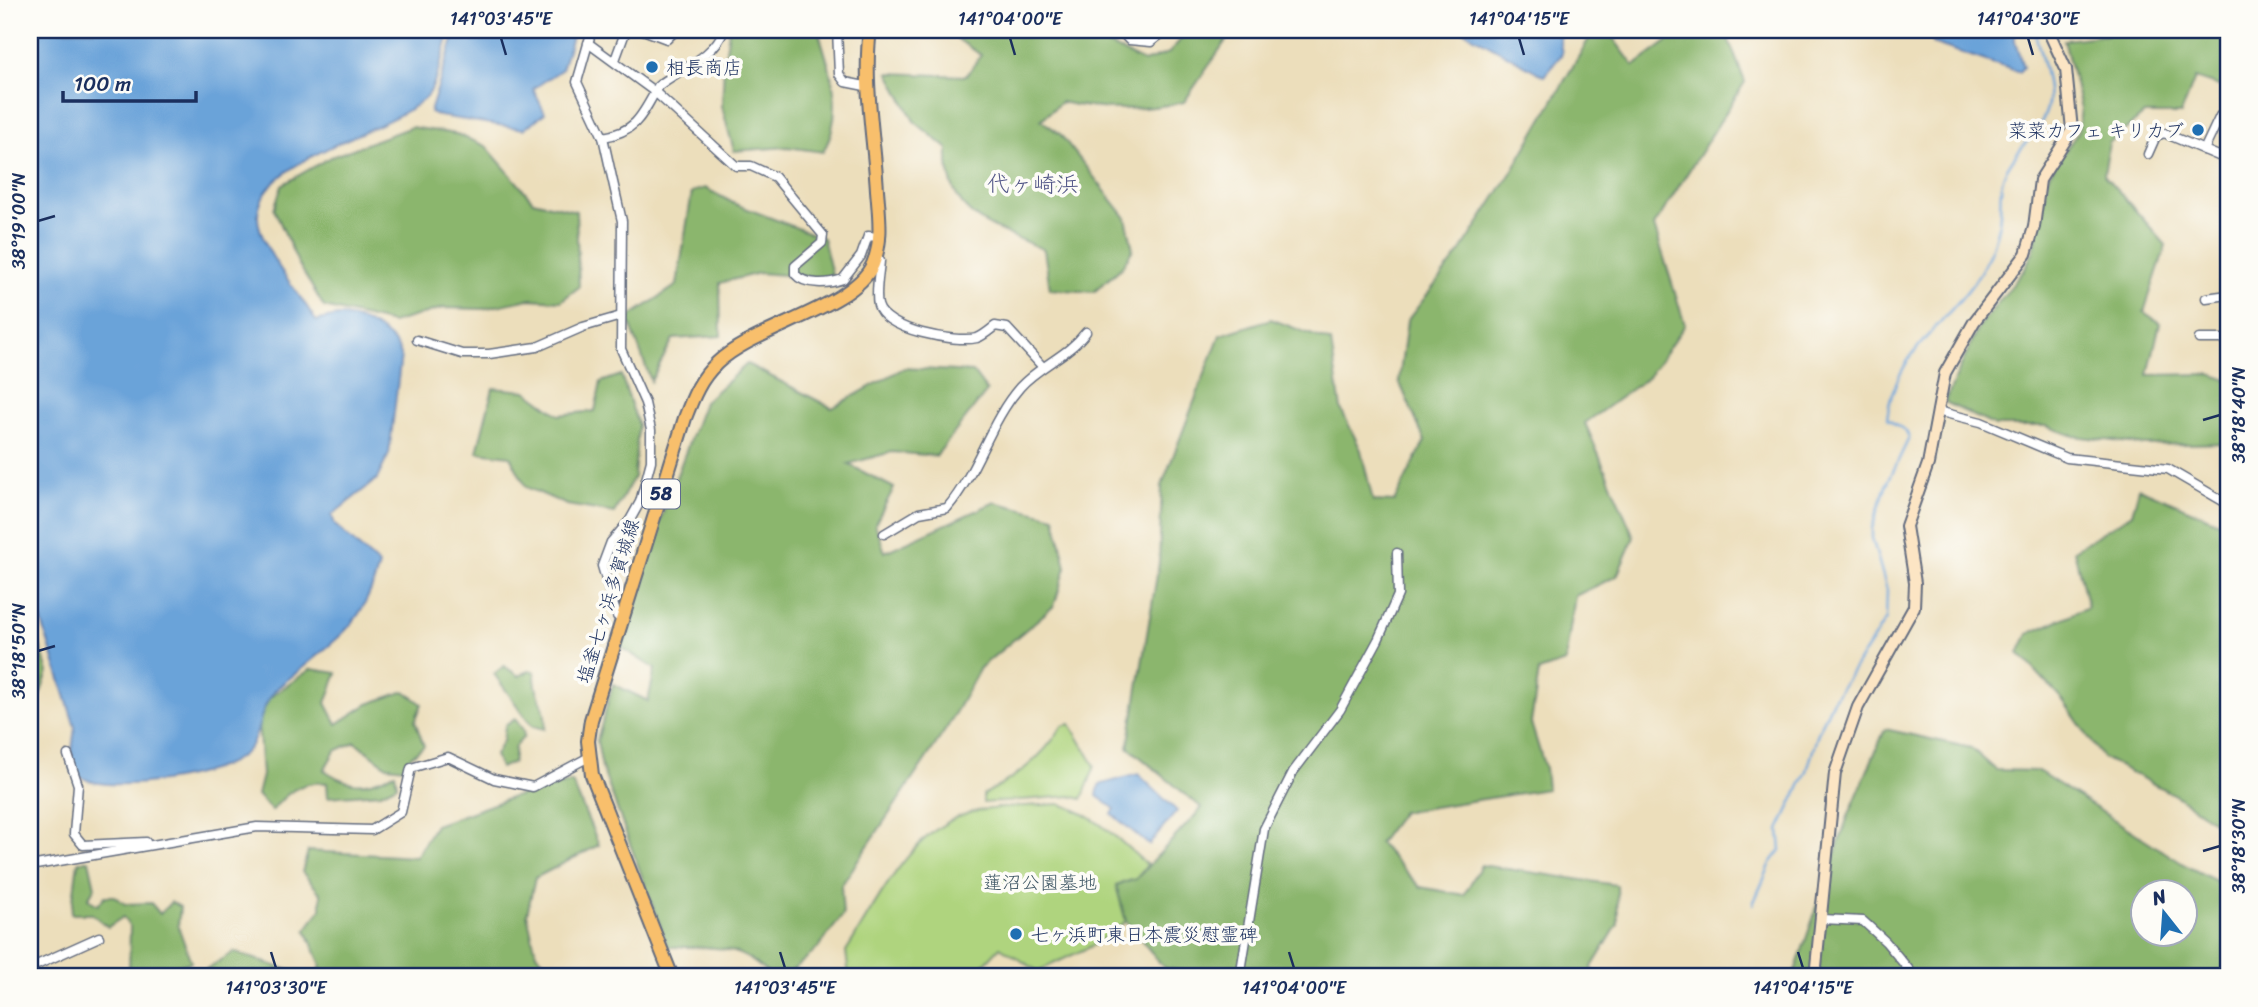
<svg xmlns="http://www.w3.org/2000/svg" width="2258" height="1007" font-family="Sriracha,'Klee One',sans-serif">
	<rect width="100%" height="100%" fill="#fdfcf7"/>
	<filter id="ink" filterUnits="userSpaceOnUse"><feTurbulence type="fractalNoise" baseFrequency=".0143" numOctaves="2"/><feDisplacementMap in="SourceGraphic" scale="14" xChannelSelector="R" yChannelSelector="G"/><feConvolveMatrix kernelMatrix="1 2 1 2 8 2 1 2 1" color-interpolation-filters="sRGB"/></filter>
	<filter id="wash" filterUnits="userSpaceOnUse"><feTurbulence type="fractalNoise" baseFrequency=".00686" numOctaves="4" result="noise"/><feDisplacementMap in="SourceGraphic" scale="28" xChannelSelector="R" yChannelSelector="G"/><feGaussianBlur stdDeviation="1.57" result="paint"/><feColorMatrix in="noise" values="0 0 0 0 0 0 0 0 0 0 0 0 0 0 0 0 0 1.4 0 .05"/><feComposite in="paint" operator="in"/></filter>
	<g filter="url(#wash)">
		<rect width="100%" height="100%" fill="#ecdebb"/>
		<g fill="#afd47e" stroke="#65826e" stroke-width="2">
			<path d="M 1070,724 L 1095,766 L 1082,799 L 1071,796 L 983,803 L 983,795 C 1014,779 1044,757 1062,726 Z"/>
			<path d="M 1059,804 C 1094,813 1120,841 1147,865 L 1136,879 L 1116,885 L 1126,921 L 1096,944 L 1038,971 L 1000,947 L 972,977 L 849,977 L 846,951 C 878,902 911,827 973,812 C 1000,806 1031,806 1059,804 Z"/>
		</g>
		<g fill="#8bb66d" stroke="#537266" stroke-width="2" fill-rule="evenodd">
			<path d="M 729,30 L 818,30 C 831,72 846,111 823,152 L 787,147 L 734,151 L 722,107 L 724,64 Z"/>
			<path d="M 944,30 L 1083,30 L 1085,34 L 1144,62 L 1169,53 L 1189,30 L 1233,30 L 1184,102 C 1142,111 1103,112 1061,102 L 1041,120 L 1060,134 L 1126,218 L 1133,249 L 1122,267 L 1094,292 L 1050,289 L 1044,250 C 991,225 945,219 948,149 L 914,121 L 889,73 L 966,76 L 981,55 Z"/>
			<path d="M 1594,30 L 1607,30 L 1634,66 L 1683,30 L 1721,30 L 1726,33 L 1745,82 L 1654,226 L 1685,325 L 1647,378 L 1585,423 L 1634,537 L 1617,576 L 1575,596 L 1565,662 L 1539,671 L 1531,723 L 1545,768 L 1547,789 L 1402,812 L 1379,843 L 1420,887 L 1464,895 L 1481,865 L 1617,885 L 1618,924 L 1592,967 L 1594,977 L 1213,977 L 1164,968 L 1126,921 L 1116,885 L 1136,879 L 1202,808 L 1128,747 L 1159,563 L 1162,485 L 1220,335 L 1271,319 L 1331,342 L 1341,409 L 1361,450 L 1373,501 L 1394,502 L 1425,441 L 1399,381 L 1407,321 L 1461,251 L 1511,173 Z"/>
			<path d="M 2112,30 L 2228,32 L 2228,89 L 2195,78 L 2181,114 L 2144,114 L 2109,143 L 2104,175 L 2166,245 L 2144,312 L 2160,323 L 2148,375 L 2210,374 L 2228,380 L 2228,443 L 2145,445 L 2074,436 L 2046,426 L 1995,426 L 1945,402 L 1978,328 L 2024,270 L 2034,250 L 2049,174 L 2078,132 L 2081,108 L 2064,40 L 2106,35 Z"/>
			<path d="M 411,127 L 456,134 L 486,146 L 533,201 L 576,211 L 579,287 L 561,301 L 529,299 L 483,309 L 443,308 L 392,323 L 324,307 L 298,263 L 274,209 L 282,185 L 331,157 Z"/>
			<path d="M 705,188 L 735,204 L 823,238 L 833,279 L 759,273 L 720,283 L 721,336 L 673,339 L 651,381 L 628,318 L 677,285 L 692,192 Z"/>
			<path d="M 747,364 L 832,408 L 904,368 L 973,372 L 987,391 L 936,456 L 892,452 L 848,464 L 894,488 L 875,524 L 885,552 L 995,502 L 1055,517 L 1066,567 L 1054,606 L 980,668 L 948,726 L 841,886 L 843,915 L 818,948 L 785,977 L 771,977 C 739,943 711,947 668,947 L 602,768 L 597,741 L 613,684 L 648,701 L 655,669 L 619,646 L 640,575 L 704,402 Z"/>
			<path d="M 621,375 L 638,425 L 634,477 L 614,513 L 567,505 L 526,487 L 510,456 L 477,452 L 493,388 L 526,391 L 559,415 L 595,411 L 601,382 Z"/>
			<path d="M 2139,488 L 2228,526 L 2228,831 L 2175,795 L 2103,758 L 2062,699 L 2019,653 L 2028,634 L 2088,607 L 2074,550 L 2132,514 Z"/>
			<path d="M 30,613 L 48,672 L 30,724 L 34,743 L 30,762 Z"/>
			<path d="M 504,666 L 519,676 L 530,670 L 535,672 C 534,699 548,702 545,729 L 532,726 L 494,674 Z"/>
			<path d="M 311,669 L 337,673 L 326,703 L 337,724 L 368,704 L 405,691 L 422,704 L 415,721 L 424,746 L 410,757 L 405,768 L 387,766 L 355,742 L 335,751 L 324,770 C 354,789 364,786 395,773 L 397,785 L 381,793 L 328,797 L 327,783 C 304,780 286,792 272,811 L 257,795 L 262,775 L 257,706 Z"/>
			<path d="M 515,719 L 523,730 L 524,737 L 515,746 L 513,763 L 500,768 L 495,755 L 503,741 L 505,726 Z"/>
			<path d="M 1885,729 L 1971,748 L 1996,770 L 2038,771 L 2185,865 L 2228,887 L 2228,977 L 1793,977 L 1847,819 ZM 2142,892 L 2184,892 L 2184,934 L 2142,934 Z"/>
			<path d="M 572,782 L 599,845 L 535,878 L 527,914 L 536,953 L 559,977 L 317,977 L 321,965 L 306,930 L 321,909 L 321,894 L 302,872 L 308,851 L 416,857 L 435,825 L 513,797 Z"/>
			<path d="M 89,860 L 95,887 L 88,899 L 98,905 L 105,896 L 114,896 L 125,904 L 151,903 L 160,914 L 171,902 L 180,907 L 178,926 L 191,962 L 168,969 L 170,977 L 129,977 L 130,927 L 123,917 L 108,927 L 92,914 L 71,914 L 78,862 Z"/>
			<path d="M 234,952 L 308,977 L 206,977 L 206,969 Z"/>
			<path d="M 646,965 L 652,977 L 611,977 Z"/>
		</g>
		<g fill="#6ba3d9" stroke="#43699c" stroke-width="2">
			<path d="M 30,30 L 451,30 C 445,45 437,84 428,95 C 394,133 244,159 259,225 C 267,259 298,290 316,321 C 324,319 335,315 343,316 C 364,318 395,335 401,355 L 389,454 L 377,479 L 332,515 L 335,525 L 379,565 C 364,622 344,633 301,669 C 292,677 280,684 273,693 C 260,709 260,731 250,747 C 230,777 126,790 93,782 C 86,780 79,776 73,773 L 70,766 L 75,727 L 30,584 Z"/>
			<path d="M 456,30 L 574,30 L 562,69 L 533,89 L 545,113 L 524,129 L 439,116 L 430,112 Z"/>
			<path d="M 1462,30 L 1550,30 L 1559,36 L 1562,54 L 1544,76 Z"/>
			<path d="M 1935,30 L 2015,30 L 2015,41 L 2023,67 L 2019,72 L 1932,43 Z"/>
			<path d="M 1138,774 L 1177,811 L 1149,845 L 1112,814 L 1115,809 L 1097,796 L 1099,785 Z"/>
		</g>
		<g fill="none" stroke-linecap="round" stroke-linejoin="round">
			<path stroke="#6ba3d9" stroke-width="2.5" d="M 1753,904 L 1771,863 L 1781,850 L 1779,830 L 1807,771 L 1818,733 L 1832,702 L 1886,619 L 1887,590 L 1872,538 L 1872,528 L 1886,486 L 1909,438 L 1906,431 L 1887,419 C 1893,355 1941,329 1974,282 C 1986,264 1995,244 1999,223 C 2002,207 1998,191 2004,175 C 2015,148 2043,132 2048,104 C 2051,86 2039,48 2034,30"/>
		</g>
	</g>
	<g filter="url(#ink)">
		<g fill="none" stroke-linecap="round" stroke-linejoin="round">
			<defs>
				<g id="street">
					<path d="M 592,30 L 577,82 L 603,137 L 613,182 L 622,221 L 621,349 L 645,403 L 651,430 L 651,461 L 640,502 L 630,520 L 611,542 L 602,566 L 617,616 L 621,620"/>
					<path d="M 643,30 L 667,39 L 676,30"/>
					<path d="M 837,30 L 839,74 L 845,82 L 870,87"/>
					<path d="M 1120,30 L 1129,40 L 1151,42 L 1166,30"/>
					<path d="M 588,43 L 655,92 L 658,86 C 680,69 714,57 724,30"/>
					<path d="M 615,60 L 626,30"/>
					<path d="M 603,137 C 634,132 641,118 655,92 L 736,166 L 751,166 L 775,177 L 823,235 L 822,243 L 795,266 L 795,274 C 805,286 829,284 843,279 L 861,256 L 868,236 L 879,237"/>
					<path d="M 2204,150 L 2220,116 L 2228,118"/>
					<path d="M 2148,154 L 2156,136 L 2164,133 L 2228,160"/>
					<path d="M 876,255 L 880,261 C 879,274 875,292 878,305 C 884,330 955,343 977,338 C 983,336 990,330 995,326 L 1007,328 L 1042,366"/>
					<path d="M 2206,298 L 2228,295"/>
					<path d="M 2199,339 L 2228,339"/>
					<path d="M 417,340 L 462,354 L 489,354 L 537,347 L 583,327 L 621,316"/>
					<path d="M 1937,411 L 1981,422 L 2067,458 L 2168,469 L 2228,504"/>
					<path d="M 884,534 L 919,513 L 947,508 C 978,472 989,422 1020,387 C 1040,365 1068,356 1086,332"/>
					<path d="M 68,755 L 78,785 L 74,834 L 83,845 L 146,842"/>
					<path d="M 30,866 L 257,827 L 372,830 L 401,812 L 411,768 L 448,757 L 494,779 L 533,787 L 589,757"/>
					<path d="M 1822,919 L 1863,921 L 1886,942 L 1915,977"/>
					<path d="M 30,968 L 99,937"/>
					<path d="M 1240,977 L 1264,829 L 1293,772 L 1340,710 L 1378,640 L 1398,595 L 1397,553"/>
				</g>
				<path id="secondary" d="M 1815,977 L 1835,773 L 1858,707 L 1914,607 L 1915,583 L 1906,526 L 1928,464 L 1945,373 L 1974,322 L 2026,254 L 2034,227 L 2040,180 L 2072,130 L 2066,69 L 2048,30"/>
				<path id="primary" d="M 672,977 L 592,775 L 588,741 L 591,720 L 685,418 C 693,397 700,379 717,363 C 754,327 854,308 873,264 C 883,241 879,215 877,190 C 874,138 863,81 870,30"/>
			</defs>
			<use href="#street" stroke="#646c7f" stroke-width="11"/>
			<use href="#secondary" stroke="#646c7f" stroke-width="14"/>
			<use href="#primary" stroke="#646c7f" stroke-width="16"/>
			<use href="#street" stroke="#fff" stroke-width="8"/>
			<use href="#secondary" stroke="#fce5c4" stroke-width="10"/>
			<use href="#primary" stroke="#f8bf6c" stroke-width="12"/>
		</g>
	</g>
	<path fill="none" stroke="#1b2f5e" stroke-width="2.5" d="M 501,38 L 506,55M 1010,38 L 1015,55M 1519,38 L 1524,55M 2028,38 L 2033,55M 38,221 L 55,216M 2203,420 L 2220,415M 38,651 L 55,646M 2203,851 L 2220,846M 271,952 L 276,968M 780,952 L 785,968M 1289,952 L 1294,968M 1798,952 L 1803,968"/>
	<g fill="#1f6fb2" stroke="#fdfcf7" stroke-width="2.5">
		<circle cx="652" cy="67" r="7"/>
		<circle cx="2198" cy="130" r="7"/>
		<circle cx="1016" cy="934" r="7"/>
	</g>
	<g text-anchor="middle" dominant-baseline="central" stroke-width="7" stroke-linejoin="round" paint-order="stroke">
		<rect fill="#fdfcf7" stroke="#5f6c8c" stroke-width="2" x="642" y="479.5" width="38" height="29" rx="5"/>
		<g font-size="18" font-weight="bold" fill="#1b2f5e">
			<text x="661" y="494">58</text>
		</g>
		<g font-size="19" fill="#1b2f5e" stroke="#fdfcf7" text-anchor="start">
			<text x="666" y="67">相長商店</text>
			<text x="2184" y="130" text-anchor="end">菜菜カフェ キリカブ</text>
			<text x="1030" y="934">七ヶ浜町東日本震災慰霊碑</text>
		</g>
		<g font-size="19" fill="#1b2f5e" stroke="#fdfcf7">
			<text transform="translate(608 601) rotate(-73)">塩釜七ヶ浜多賀城線</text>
		</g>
		<g font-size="19" fill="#405866" stroke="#fdfcf7">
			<text x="1040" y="882">蓮沼公園墓地</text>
		</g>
		<g font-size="23" fill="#545889" stroke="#fdfcf7">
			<text x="1033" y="184">代ヶ崎浜</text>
		</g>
	</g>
	<rect width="2258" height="1007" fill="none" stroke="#fdfcf7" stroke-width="77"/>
	<g transform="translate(2164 913) rotate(343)"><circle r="33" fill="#fdfcf7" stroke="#a3aaba" stroke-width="2"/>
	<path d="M0-5L12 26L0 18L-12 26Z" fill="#1f6fb2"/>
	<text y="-10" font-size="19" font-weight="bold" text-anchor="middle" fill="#1b2f5e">N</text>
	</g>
	<path d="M63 91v10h133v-10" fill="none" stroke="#1b2f5e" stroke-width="3.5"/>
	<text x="74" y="91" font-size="21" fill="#1b2f5e" stroke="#fdfcf7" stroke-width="5" paint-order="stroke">100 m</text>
	<rect x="38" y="38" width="2182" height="930" fill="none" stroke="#1b2f5e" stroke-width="2.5"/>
	<g font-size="18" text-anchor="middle" fill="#1b2f5e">
		<text x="501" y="25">141°03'45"E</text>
		<text x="1010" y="25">141°04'00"E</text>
		<text x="1519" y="25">141°04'15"E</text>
		<text x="2028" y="25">141°04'30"E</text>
		<text transform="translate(19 221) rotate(-90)" y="6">38°19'00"N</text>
		<text transform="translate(2239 415) rotate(-90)" y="6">38°18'40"N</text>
		<text transform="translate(19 651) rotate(-90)" y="6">38°18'50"N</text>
		<text transform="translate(2239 846) rotate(-90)" y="6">38°18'30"N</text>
		<text x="276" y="994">141°03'30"E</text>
		<text x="785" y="994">141°03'45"E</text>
		<text x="1294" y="994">141°04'00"E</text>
		<text x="1803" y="994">141°04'15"E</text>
	</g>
</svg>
